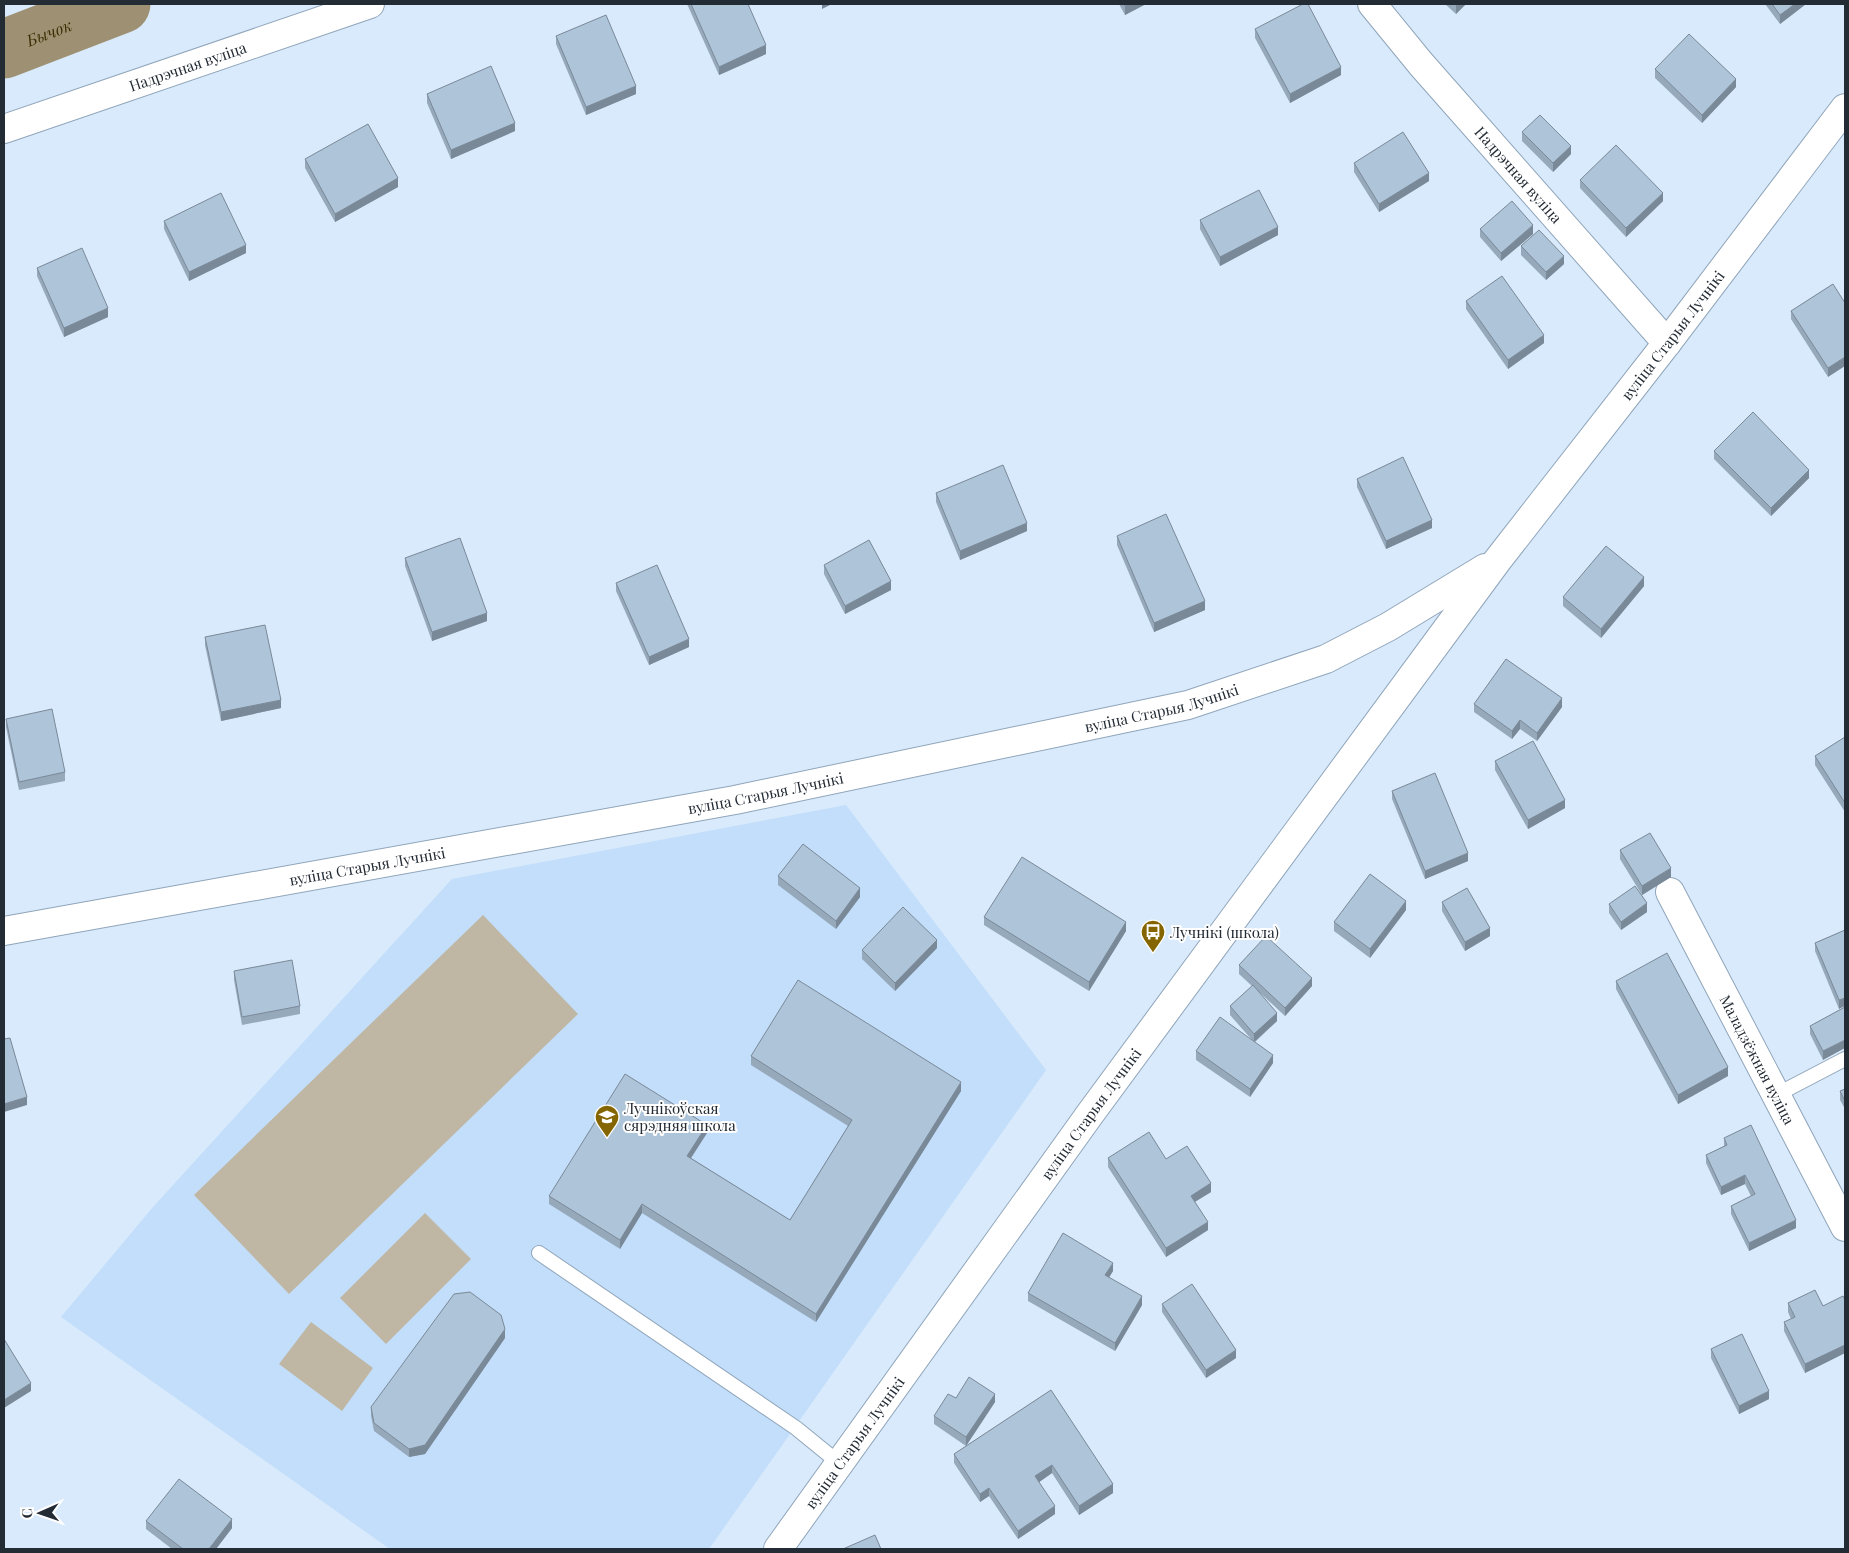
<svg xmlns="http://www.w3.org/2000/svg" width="1849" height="1553" font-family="'Playfair Display',serif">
	<rect width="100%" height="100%" fill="#d8eafb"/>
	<path fill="#c2defa" d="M 846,805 L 1046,1070 L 709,1549 L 390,1549 L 61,1317 L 153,1207 L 452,879 Z"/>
	<g fill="#bfb7a4">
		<path d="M 483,915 L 578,1014 L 289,1294 L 194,1195 Z"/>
		<path d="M 425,1213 L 471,1259 L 386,1344 L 340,1298 Z"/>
		<path d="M 311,1322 L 373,1368 L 342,1411 L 279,1364 Z"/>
	</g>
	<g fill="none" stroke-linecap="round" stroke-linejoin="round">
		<path stroke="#9e9173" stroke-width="59" id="s1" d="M 4,49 L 121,4"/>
		<defs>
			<g id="lane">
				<path d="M 1776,1095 L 1845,1059"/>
				<path d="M 539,1253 L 796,1428 L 839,1463"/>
			</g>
			<g id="street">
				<path id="s2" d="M 1372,4 L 1421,64 L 1667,343"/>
				<path id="s3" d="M 4,129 L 370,4"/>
				<path id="s4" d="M 1670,892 L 1845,1227"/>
			</g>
			<g id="secondary">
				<path id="s5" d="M 4,931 L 735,800 L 1188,705 L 1326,659 L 1388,627 L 1485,568"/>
				<path id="s6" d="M 778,1549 L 1090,1114 L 1497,561 L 1667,343 L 1845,108"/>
			</g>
		</defs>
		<use href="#lane" stroke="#90a5ba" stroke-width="16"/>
		<use href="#street" stroke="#90a5ba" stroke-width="30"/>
		<use href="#secondary" stroke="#90a5ba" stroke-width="30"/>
		<use href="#lane" stroke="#fff" stroke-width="14"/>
		<use href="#street" stroke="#fff" stroke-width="28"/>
		<use href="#secondary" stroke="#fff" stroke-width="28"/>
	</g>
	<g fill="#96a9bb">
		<path d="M 687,4 L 748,4 L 766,54 L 719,75 Z"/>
		<path d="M 1119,4 L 1146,4 L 1125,15 Z"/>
		<path d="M 1445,4 L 1466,4 L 1456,14 Z"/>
		<path d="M 1765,4 L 1806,4 L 1780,24 Z"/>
		<path d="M 1255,29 L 1341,75 L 1290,103 L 1255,38 Z"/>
		<path d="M 556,36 L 636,94 L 586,115 L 556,44 Z"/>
		<path d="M 1655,69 L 1736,87 L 1702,123 L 1655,78 Z"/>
		<path d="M 427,94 L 515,131 L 451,159 L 427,103 Z"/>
		<path d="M 1522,132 L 1571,154 L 1553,172 L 1522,141 Z"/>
		<path d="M 305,159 L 398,187 L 335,222 L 305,168 Z"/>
		<path d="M 1354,163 L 1429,181 L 1379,212 L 1354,172 Z"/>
		<path d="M 1580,180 L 1663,201 L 1626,237 L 1580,188 Z"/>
		<path d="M 1200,220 L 1278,235 L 1220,266 L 1200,229 Z"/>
		<path d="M 164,221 L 246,253 L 189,281 L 164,229 Z"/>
		<path d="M 1480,229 L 1533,234 L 1501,261 L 1480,237 Z"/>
		<path d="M 1521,246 L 1564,264 L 1546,280 L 1521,255 Z"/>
		<path d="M 37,268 L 108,317 L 64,337 L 37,276 Z"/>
		<path d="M 1833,284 L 1828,377 L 1791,319 L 1791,311 Z"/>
		<path d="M 1466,301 L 1544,343 L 1508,369 L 1466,309 Z"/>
		<path d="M 1714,451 L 1809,478 L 1771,516 L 1714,459 Z"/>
		<path d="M 1357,479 L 1432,528 L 1386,549 L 1357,487 Z"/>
		<path d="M 936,493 L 1027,531 L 960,560 L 936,502 Z"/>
		<path d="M 1117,536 L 1205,610 L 1154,632 L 1117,545 Z"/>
		<path d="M 405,558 L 487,621 L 432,641 L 405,566 Z"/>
		<path d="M 824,565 L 891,590 L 845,614 L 824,574 Z"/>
		<path d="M 616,583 L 689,647 L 649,665 L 616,591 Z"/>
		<path d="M 1644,586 L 1601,638 L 1563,606 L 1563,597 Z"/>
		<path d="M 205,637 L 281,708 L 221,721 L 205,645 Z"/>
		<path d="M 1474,704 L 1562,707 L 1537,741 L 1520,729 L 1512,739 L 1474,712 Z"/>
		<path d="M 6,719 L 65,772 L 65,781 L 19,790 L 6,727 Z"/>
		<path d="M 1845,737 L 1845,812 L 1815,765 L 1815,756 Z"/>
		<path d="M 1495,761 L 1565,808 L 1528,829 L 1495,770 Z"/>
		<path d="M 1392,791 L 1468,861 L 1425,879 L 1392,799 Z"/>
		<path d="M 1620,850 L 1671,877 L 1642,895 L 1620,859 Z"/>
		<path d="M 778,876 L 860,897 L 836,929 L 778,885 Z"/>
		<path d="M 1442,902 L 1490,936 L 1465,951 L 1442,911 Z"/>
		<path d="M 1609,904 L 1647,912 L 1621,930 L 1609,913 Z"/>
		<path d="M 1406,910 L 1370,958 L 1334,931 L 1334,922 Z"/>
		<path d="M 984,917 L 1126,931 L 1089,991 L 984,925 Z"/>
		<path d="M 1845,930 L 1839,1009 L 1815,951 L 1815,943 Z"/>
		<path d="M 937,948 L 895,991 L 862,959 L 862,950 Z"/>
		<path d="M 1239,965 L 1312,986 L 1285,1016 L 1257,990 L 1277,1021 L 1255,1042 L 1273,1063 L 1250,1097 L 1196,1060 L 1196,1051 L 1253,1041 L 1230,1015 L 1230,1006 L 1252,986 L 1239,974 Z"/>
		<path d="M 234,971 L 300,1006 L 300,1014 L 242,1025 L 234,980 Z"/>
		<path d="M 1616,981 L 1728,1076 L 1678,1104 L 1616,989 Z"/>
		<path d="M 1845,1007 L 1823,1060 L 1810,1034 L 1810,1026 Z"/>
		<path d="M 751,1056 L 961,1091 L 816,1322 L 642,1213 L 620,1249 L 549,1204 L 549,1196 L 707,1133 L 691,1158 L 790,1220 L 848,1126 L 751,1065 Z"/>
		<path d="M 1845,1089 L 1845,1109 L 1840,1100 L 1840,1091 Z"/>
		<path d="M 1724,1138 L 1796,1228 L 1749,1251 L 1731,1214 L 1731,1206 L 1751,1196 L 1745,1184 L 1721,1195 L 1706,1163 L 1706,1155 L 1724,1146 Z"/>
		<path d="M 1108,1158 L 1166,1159 L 1211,1192 L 1195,1202 L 1208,1230 L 1166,1257 L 1108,1167 Z"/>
		<path d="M 1113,1271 L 1109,1277 L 1142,1305 L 1115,1351 L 1028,1301 L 1028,1293 Z"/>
		<path d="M 1845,1300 L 1845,1353 L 1805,1373 L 1784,1331 L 1784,1322 L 1791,1319 L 1788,1312 L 1788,1303 L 1823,1306 Z"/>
		<path d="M 1162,1304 L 1236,1358 L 1206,1378 L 1162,1312 Z"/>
		<path d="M 505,1338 L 425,1454 L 409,1457 L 374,1431 L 371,1416 L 371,1407 Z"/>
		<path d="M 1711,1349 L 1769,1399 L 1739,1414 L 1711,1358 Z"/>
		<path d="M 1051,1390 L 1113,1493 L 1079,1515 L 1052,1473 L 1039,1482 L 1055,1514 L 1018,1539 L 989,1496 L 980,1502 L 954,1463 L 954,1454 Z"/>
		<path d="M 956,1398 L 995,1402 L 966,1446 L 934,1424 L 934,1416 Z"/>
		<path d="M 146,1521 L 232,1528 L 216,1549 L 172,1549 L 146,1529 Z"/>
	</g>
	<g fill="#7a8998">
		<path d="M 822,4 L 832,4 L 822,9 Z"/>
		<path d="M 1130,4 L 1146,4 L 1125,15 L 1125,6 Z"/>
		<path d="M 1458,4 L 1466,4 L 1456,14 L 1456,5 Z"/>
		<path d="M 1795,4 L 1806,4 L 1780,24 L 1780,15 Z"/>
		<path d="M 766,45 L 766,54 L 719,75 L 719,67 Z"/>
		<path d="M 1341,67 L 1341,75 L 1290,103 L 1290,94 Z"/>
		<path d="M 1736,79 L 1736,87 L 1702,123 L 1702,115 Z"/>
		<path d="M 636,86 L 636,94 L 586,115 L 586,107 Z"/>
		<path d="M 515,123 L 515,131 L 451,159 L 451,150 Z"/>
		<path d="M 1571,146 L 1571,154 L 1553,172 L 1553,163 Z"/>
		<path d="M 1429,173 L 1429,181 L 1379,212 L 1379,204 Z"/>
		<path d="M 398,178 L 398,187 L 335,222 L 335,214 Z"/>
		<path d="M 1663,193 L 1663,201 L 1626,237 L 1626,228 Z"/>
		<path d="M 1533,225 L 1533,234 L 1501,261 L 1501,253 Z"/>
		<path d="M 1278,227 L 1278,235 L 1220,266 L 1220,257 Z"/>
		<path d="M 246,245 L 246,253 L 189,281 L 189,272 Z"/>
		<path d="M 1564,256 L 1564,264 L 1546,280 L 1546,272 Z"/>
		<path d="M 108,308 L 108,317 L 64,337 L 64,328 Z"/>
		<path d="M 1544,335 L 1544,343 L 1508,369 L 1508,360 Z"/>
		<path d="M 1845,357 L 1845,366 L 1828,377 L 1828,368 Z"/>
		<path d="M 1809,470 L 1809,478 L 1771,516 L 1771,508 Z"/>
		<path d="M 1432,520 L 1432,528 L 1386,549 L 1386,541 Z"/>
		<path d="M 1027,523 L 1027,531 L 960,560 L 960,551 Z"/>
		<path d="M 1644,577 L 1644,586 L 1601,638 L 1601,629 Z"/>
		<path d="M 891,581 L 891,590 L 845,614 L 845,606 Z"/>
		<path d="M 1205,601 L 1205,610 L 1154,632 L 1154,623 Z"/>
		<path d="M 487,613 L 487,621 L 432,641 L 432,632 Z"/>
		<path d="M 689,639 L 689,647 L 649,665 L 649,657 Z"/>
		<path d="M 1562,698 L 1562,707 L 1537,741 L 1537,733 Z"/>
		<path d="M 281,700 L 281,708 L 221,721 L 221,712 Z"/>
		<path d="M 1520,720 L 1520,729 L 1512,739 L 1512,731 Z"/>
		<path d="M 1565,800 L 1565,808 L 1528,829 L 1528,820 Z"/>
		<path d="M 1468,853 L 1468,861 L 1425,879 L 1425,871 Z"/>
		<path d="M 1671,868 L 1671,877 L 1642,895 L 1642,886 Z"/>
		<path d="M 860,888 L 860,897 L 836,929 L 836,921 Z"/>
		<path d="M 1406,901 L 1406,910 L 1370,958 L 1370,949 Z"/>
		<path d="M 1647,903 L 1647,912 L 1621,930 L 1621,922 Z"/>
		<path d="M 1126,922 L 1126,931 L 1089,991 L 1089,982 Z"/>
		<path d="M 1490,928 L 1490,936 L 1465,951 L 1465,942 Z"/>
		<path d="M 937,940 L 937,948 L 895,991 L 895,983 Z"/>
		<path d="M 1312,978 L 1312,986 L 1285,1016 L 1285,1008 Z"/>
		<path d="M 1845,998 L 1845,1006 L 1839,1009 L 1839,1000 Z"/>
		<path d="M 1277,1013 L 1277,1021 L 1254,1042 L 1254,1034 Z"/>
		<path d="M 1845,1040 L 1845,1048 L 1823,1060 L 1823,1051 Z"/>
		<path d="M 1273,1055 L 1273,1063 L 1250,1097 L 1250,1089 Z"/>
		<path d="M 1728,1067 L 1728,1076 L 1678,1104 L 1678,1095 Z"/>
		<path d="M 961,1082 L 961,1091 L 816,1322 L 816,1314 Z"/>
		<path d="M 27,1097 L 27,1105 L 4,1112 L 4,1104 Z"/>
		<path d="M 707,1125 L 707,1133 L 687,1164 L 687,1156 Z"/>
		<path d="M 1745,1175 L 1745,1184 L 1721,1195 L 1721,1187 Z"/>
		<path d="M 1211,1183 L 1211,1192 L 1191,1204 L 1191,1196 Z"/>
		<path d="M 642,1204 L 642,1213 L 620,1249 L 620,1240 Z"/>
		<path d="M 1796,1220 L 1796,1228 L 1749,1251 L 1749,1243 Z"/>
		<path d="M 1208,1222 L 1208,1230 L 1166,1257 L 1166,1248 Z"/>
		<path d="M 1113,1263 L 1113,1271 L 1105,1284 L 1105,1275 Z"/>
		<path d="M 1142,1296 L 1142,1305 L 1115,1351 L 1115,1343 Z"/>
		<path d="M 505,1329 L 505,1338 L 425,1454 L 409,1457 L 409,1449 Z"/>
		<path d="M 1845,1345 L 1845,1353 L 1805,1373 L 1805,1364 Z"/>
		<path d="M 1236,1350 L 1236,1358 L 1206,1378 L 1206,1370 Z"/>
		<path d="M 31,1383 L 31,1391 L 4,1408 L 4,1400 Z"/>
		<path d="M 1769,1391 L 1769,1399 L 1739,1414 L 1739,1406 Z"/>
		<path d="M 995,1394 L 995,1402 L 966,1446 L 966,1437 Z"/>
		<path d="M 1052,1465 L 1052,1473 L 1035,1485 L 1035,1476 Z"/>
		<path d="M 1113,1484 L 1113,1493 L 1079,1515 L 1079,1506 Z"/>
		<path d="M 989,1488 L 989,1496 L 980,1502 L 980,1494 Z"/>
		<path d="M 1055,1506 L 1055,1514 L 1018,1539 L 1018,1531 Z"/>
		<path d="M 232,1519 L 232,1528 L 216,1549 L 209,1549 Z"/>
	</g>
	<g fill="#aec4d9" stroke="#7a8998">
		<path d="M 691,4 L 748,4 L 766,45 L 719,67 Z"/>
		<path d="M 1124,4 L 1130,4 L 1125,6 Z"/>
		<path d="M 1303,4 L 1308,4 L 1341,67 L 1290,94 L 1255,29 Z"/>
		<path d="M 1772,4 L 1795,4 L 1780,15 Z"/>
		<path d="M 606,15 L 636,86 L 586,107 L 556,36 Z"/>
		<path d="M 1689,34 L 1736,79 L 1702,115 L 1655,69 Z"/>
		<path d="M 491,66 L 515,123 L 451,150 L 427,94 Z"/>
		<path d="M 1540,115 L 1571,146 L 1553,163 L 1522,132 Z"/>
		<path d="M 368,124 L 398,178 L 335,214 L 305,159 Z"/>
		<path d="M 1403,132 L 1429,173 L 1379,204 L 1354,163 Z"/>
		<path d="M 1616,145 L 1663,193 L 1626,228 L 1580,180 Z"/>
		<path d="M 1259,190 L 1278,227 L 1220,257 L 1200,220 Z"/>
		<path d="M 221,193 L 246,245 L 189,272 L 164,221 Z"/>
		<path d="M 1512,201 L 1533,225 L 1501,253 L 1480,229 Z"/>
		<path d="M 1539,230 L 1564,256 L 1546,272 L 1521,246 Z"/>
		<path d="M 82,248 L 108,308 L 64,328 L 37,268 Z"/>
		<path d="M 1502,276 L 1544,335 L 1508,360 L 1466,301 Z"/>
		<path d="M 1833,284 L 1845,303 L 1845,357 L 1828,368 L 1791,311 Z"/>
		<path d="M 1753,412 L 1809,470 L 1771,508 L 1714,451 Z"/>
		<path d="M 1403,457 L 1432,520 L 1386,541 L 1357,479 Z"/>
		<path d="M 1003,465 L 1027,523 L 960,551 L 936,493 Z"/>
		<path d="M 1166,514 L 1205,601 L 1154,623 L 1117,536 Z"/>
		<path d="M 460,538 L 487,613 L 432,632 L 405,558 Z"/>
		<path d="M 869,540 L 891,581 L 845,606 L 824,565 Z"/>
		<path d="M 1606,546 L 1644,577 L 1601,629 L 1563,597 Z"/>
		<path d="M 657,565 L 689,639 L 649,657 L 616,583 Z"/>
		<path d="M 265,625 L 281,700 L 221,712 L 205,637 Z"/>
		<path d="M 1506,659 L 1562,698 L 1537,733 L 1520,720 L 1512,731 L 1474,704 Z"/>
		<path d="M 52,709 L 65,772 L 19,782 L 6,719 Z"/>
		<path d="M 1845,737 L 1845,803 L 1815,756 Z"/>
		<path d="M 1533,741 L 1565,800 L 1528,820 L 1495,761 Z"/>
		<path d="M 1435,773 L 1468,853 L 1425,871 L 1392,791 Z"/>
		<path d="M 1650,833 L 1671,868 L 1642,886 L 1620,850 Z"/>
		<path d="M 803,844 L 860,888 L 836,921 L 778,876 Z"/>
		<path d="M 1022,857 L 1126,922 L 1089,982 L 984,917 Z"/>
		<path d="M 1370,874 L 1406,901 L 1370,949 L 1334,922 Z"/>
		<path d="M 1635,886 L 1647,903 L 1621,922 L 1609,904 Z"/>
		<path d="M 1467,888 L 1490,928 L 1465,942 L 1442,902 Z"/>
		<path d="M 903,907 L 937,940 L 895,983 L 862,950 Z"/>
		<path d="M 1845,930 L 1845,998 L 1839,1000 L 1815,943 Z"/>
		<path d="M 1266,936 L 1312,978 L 1285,1008 L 1239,965 Z"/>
		<path d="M 1667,953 L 1728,1067 L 1678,1095 L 1616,981 Z"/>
		<path d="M 292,960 L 300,1006 L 242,1017 L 234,971 Z"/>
		<path d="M 798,980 L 961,1082 L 816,1314 L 642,1204 L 620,1240 L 549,1196 L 625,1074 L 707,1125 L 687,1156 L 790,1220 L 852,1120 L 751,1056 Z"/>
		<path d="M 1253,985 L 1277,1013 L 1254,1034 L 1230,1006 Z"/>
		<path d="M 1845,1007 L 1845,1040 L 1823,1051 L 1810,1026 Z"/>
		<path d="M 1220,1017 L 1273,1055 L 1250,1089 L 1196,1051 Z"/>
		<path d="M 10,1038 L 27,1097 L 4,1104 L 4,1039 Z"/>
		<path d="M 1845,1089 L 1845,1101 L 1840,1091 Z"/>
		<path d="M 1751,1125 L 1796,1220 L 1749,1243 L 1731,1206 L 1755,1194 L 1745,1175 L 1721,1187 L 1706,1155 L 1727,1145 L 1724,1138 Z"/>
		<path d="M 1149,1132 L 1166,1159 L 1187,1146 L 1211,1183 L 1191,1196 L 1208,1222 L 1166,1248 L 1108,1158 Z"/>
		<path d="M 1063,1233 L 1113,1263 L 1105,1275 L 1142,1296 L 1115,1343 L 1028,1293 Z"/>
		<path d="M 1192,1284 L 1236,1350 L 1206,1370 L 1162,1304 Z"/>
		<path d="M 1815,1290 L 1823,1306 L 1843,1296 L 1845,1300 L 1845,1345 L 1805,1364 L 1784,1322 L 1795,1317 L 1788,1303 Z"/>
		<path d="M 470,1292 L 501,1315 L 505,1329 L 425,1445 L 409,1449 L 374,1423 L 371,1407 L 454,1294 Z"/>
		<path d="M 1742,1334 L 1769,1391 L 1739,1406 L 1711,1349 Z"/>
		<path d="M 4,1339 L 31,1383 L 4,1400 Z"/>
		<path d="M 969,1377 L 995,1394 L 966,1437 L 934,1416 L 948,1394 L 956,1398 Z"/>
		<path d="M 1051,1390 L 1113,1484 L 1079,1506 L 1052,1465 L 1035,1476 L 1055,1506 L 1018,1531 L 989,1488 L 980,1494 L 954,1454 Z"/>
		<path d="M 179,1479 L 232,1519 L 209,1549 L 183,1549 L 146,1521 Z"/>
		<path d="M 875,1535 L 881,1549 L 843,1549 Z"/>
	</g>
	<defs>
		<symbol id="bus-pin" viewBox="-11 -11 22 30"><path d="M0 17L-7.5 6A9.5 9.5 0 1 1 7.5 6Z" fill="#846500" stroke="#fff"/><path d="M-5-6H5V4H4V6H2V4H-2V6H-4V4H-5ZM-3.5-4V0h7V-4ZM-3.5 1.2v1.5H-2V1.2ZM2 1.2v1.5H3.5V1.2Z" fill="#fff"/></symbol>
		<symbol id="school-pin" viewBox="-11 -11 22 30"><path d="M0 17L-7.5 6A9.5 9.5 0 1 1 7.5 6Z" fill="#846500" stroke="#fff"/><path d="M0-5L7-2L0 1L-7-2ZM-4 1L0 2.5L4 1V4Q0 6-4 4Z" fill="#fff"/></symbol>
	</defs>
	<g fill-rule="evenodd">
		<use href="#bus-pin" x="1139" y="918" width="28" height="38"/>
		<use href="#school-pin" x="593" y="1103" width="28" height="38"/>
	</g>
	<g text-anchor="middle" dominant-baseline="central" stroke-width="4" stroke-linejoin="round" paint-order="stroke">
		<g font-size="15" fill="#232b34" stroke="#fff">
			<text stroke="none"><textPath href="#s3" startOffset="194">Надрэчная вуліца</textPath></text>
			<text stroke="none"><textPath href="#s2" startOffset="225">Надрэчная вуліца</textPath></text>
			<text stroke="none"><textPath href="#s6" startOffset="1508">вуліца Старыя Лучнікі</textPath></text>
			<text stroke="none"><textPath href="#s5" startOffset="1179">вуліца Старыя Лучнікі</textPath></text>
			<text stroke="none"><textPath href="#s5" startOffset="774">вуліца Старыя Лучнікі</textPath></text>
			<text stroke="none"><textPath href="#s5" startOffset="369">вуліца Старыя Лучнікі</textPath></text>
			<text stroke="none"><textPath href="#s4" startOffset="189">Маладзёжная вуліца</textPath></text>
			<text stroke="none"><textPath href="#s6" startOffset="536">вуліца Старыя Лучнікі</textPath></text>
			<text stroke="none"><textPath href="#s6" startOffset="131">вуліца Старыя Лучнікі</textPath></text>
		</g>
		<g font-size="15" fill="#232b34" stroke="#fff" text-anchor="start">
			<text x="1170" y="932">Лучнікі (школа)</text>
			<text x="624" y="1108">Лучнікоўская<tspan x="624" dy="17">сярэдняя школа</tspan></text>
		</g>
		<g font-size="16" font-style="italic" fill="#3c2d02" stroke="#fff">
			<text stroke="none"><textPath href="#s1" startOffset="48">Бычок</textPath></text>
		</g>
	</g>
	<rect width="1849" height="1553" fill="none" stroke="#232b34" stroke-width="10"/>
	<g transform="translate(40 1513) rotate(268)" stroke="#ffffff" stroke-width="4" paint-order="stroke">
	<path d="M0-4L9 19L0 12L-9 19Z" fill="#232b34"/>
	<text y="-8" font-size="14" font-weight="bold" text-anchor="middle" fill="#232b34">С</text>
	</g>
</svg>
